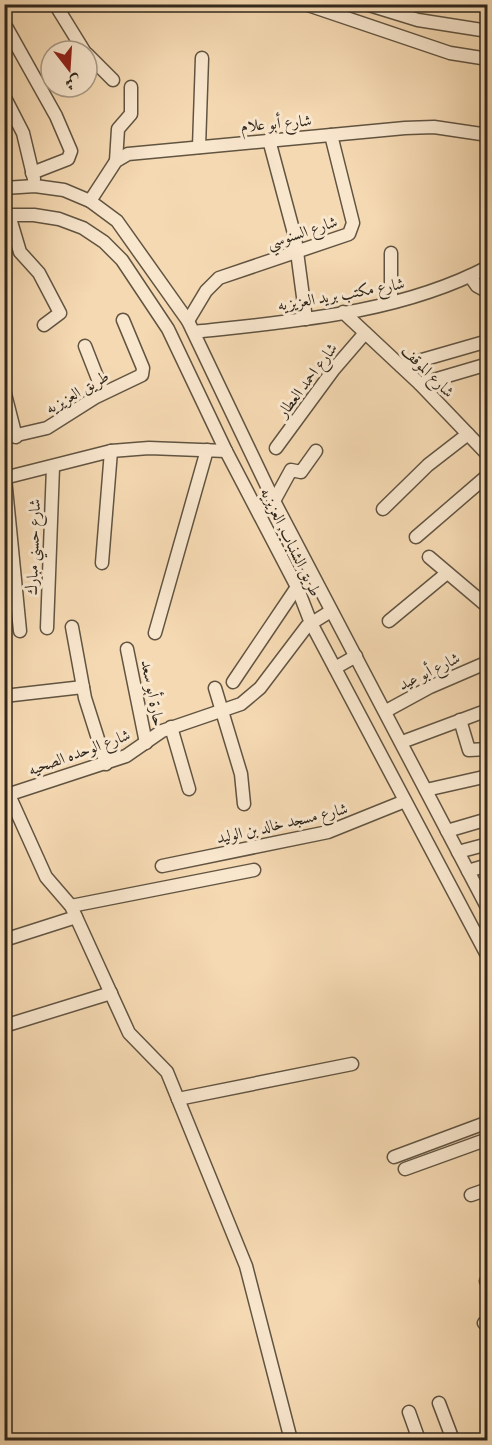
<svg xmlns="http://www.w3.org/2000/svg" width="492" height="1445" font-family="'IM FELL French Canon',Amiri,serif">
	<rect width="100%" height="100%" fill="#f5d9b2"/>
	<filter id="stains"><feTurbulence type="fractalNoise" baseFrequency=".00333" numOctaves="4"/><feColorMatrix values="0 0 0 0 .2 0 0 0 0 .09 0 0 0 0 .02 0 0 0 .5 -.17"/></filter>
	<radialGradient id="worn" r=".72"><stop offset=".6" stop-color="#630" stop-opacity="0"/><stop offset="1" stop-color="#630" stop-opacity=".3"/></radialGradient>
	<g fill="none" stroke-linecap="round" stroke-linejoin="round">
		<defs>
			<g id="minor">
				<path d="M 55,4 L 84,51"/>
				<path d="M 305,4 L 450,53 L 488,59"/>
				<path d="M 366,4 L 418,20 L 488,31"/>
				<path d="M 4,23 L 56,116 L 71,151 L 68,159 L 32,173"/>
				<path d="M 87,54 L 113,80"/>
				<path d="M 4,96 L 23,133 L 34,179"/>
				<path d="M 269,140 L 295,237 L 306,319"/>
				<path d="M 199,147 L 202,58"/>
				<path d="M 116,161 L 118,129 L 131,114 L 131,87"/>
				<path d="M 4,188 L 35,186 L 64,190 L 90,201 L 117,221 L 188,321 L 274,501 L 488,909"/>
				<path d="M 90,201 L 116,161 L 128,154 L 405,128 L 434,127 L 488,135"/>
				<path d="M 4,215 L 34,215 L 59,219 L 83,228 L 104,242 L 122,260 L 168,329 L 226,451 L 297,587 L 311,623 L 488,957"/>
				<path d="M 9,215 L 20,252 L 39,273 L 60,313 L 44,325"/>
				<path d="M 470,276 L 477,286 L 488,292"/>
				<path d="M 391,302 L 391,253"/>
				<path d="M 343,312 L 420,384 L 488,455"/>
				<path d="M 188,321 L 206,291 L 219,278 L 349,234 L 353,223 L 331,135"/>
				<path d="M 194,332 C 293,321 398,314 488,267"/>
				<path d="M 85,346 L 103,392"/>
				<path d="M 401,366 L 488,341"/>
				<path d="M 420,384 L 488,364"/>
				<path d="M 4,390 L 16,437"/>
				<path d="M 4,438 L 47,428 L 96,397 L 142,375 L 143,368 L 123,320"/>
				<path d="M 276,448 L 334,369 L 365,333"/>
				<path d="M 4,478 L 111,451 L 149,448 L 226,451"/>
				<path d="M 5,478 L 20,631"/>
				<path d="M 274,501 L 291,470 L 301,472 L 316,451"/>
				<path d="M 383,509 L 428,465 L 468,434"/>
				<path d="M 416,537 L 488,475"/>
				<path d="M 429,557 L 488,607"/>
				<path d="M 102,563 L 111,451"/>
				<path d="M 389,621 L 447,573"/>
				<path d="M 72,627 L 85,698 L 106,764"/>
				<path d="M 47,628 L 53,467"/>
				<path d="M 155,633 L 207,450"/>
				<path d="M 127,649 L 146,743"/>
				<path d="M 335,668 L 356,656"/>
				<path d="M 233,682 L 297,587"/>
				<path d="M 215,688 L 241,774 L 244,804"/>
				<path d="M 4,696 L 83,687"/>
				<path d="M 386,711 L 430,687 L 488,662"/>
				<path d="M 460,720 L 469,750 L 488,749"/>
				<path d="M 171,727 L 189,789"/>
				<path d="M 402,742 L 488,710"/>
				<path d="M 426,790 L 488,776"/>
				<path d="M 9,795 L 46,877 L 71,906 L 129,1033 L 167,1072 L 246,1266 L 291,1440"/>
				<path d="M 4,796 L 126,756 L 162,731 L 241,704 L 260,688 L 307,626 L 331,611"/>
				<path d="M 447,831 L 488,819"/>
				<path d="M 458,852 L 488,844"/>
				<path d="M 162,866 L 328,832 L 405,801"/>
				<path d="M 468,871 L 488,865"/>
				<path d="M 71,906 L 254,870"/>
				<path d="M 4,940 L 76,917"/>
				<path d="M 4,960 L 4,1021"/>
				<path d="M 4,1026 L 111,993"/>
				<path d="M 178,1099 L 352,1064"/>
				<path d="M 394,1157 L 488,1122"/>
				<path d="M 405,1169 L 488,1139"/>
				<path d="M 471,1195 L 488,1189"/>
				<path d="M 486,1281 L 488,1281"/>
				<path d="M 484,1323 L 488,1321"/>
				<path d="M 439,1403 L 453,1440"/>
				<path d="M 409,1412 L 419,1440"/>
			</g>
		</defs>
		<use href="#minor" stroke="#615442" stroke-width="15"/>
		<use href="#minor" stroke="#f8e6cd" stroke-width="12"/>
	</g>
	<g text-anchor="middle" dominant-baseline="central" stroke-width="6" stroke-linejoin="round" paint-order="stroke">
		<g font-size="16" fill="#30271c" stroke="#f8e6cd">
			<text transform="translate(276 123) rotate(-5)">شارع أبو علام</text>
			<text transform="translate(302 232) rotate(-18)">شارع السنوسي</text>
			<text transform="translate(341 294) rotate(-10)">شارع مكتب بريد العزيزيه</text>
			<text transform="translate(428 371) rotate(45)">شارع الموقف</text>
			<text transform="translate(307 380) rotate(-53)">شارع احمد العطار</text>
			<text transform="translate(77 392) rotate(-30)">طريق العزيزيه</text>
			<text transform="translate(291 542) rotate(64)">طريق الشنباب, العزيزيه</text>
			<text transform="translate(33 547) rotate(-88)">شارع حسني مبارك</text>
			<text transform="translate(429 671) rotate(-26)">شارع أبو عيد</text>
			<text transform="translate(153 693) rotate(79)">حارة أبو سعد</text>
			<text transform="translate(79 752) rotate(-20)">شارع الوحده الصحيه</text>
			<text transform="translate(282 823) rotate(-13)">شارع مسجد خالد بن الوليد</text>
		</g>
	</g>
	<rect width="492" height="1445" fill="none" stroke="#f5d9b2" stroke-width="24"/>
	<rect x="6" y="6" width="480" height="1433" fill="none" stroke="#30271c" stroke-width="3"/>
	<rect x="12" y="12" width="468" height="1421" fill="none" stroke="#30271c" stroke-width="1.5"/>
	<g transform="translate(69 69) rotate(163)"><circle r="28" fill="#f8e6cd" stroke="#a89a86" stroke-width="1.5"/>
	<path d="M0-4.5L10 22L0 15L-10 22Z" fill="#8f2418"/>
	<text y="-9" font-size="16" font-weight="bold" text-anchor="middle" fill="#30271c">ش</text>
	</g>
	<rect width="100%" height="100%" filter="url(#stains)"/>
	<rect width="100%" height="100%" fill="url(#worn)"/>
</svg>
